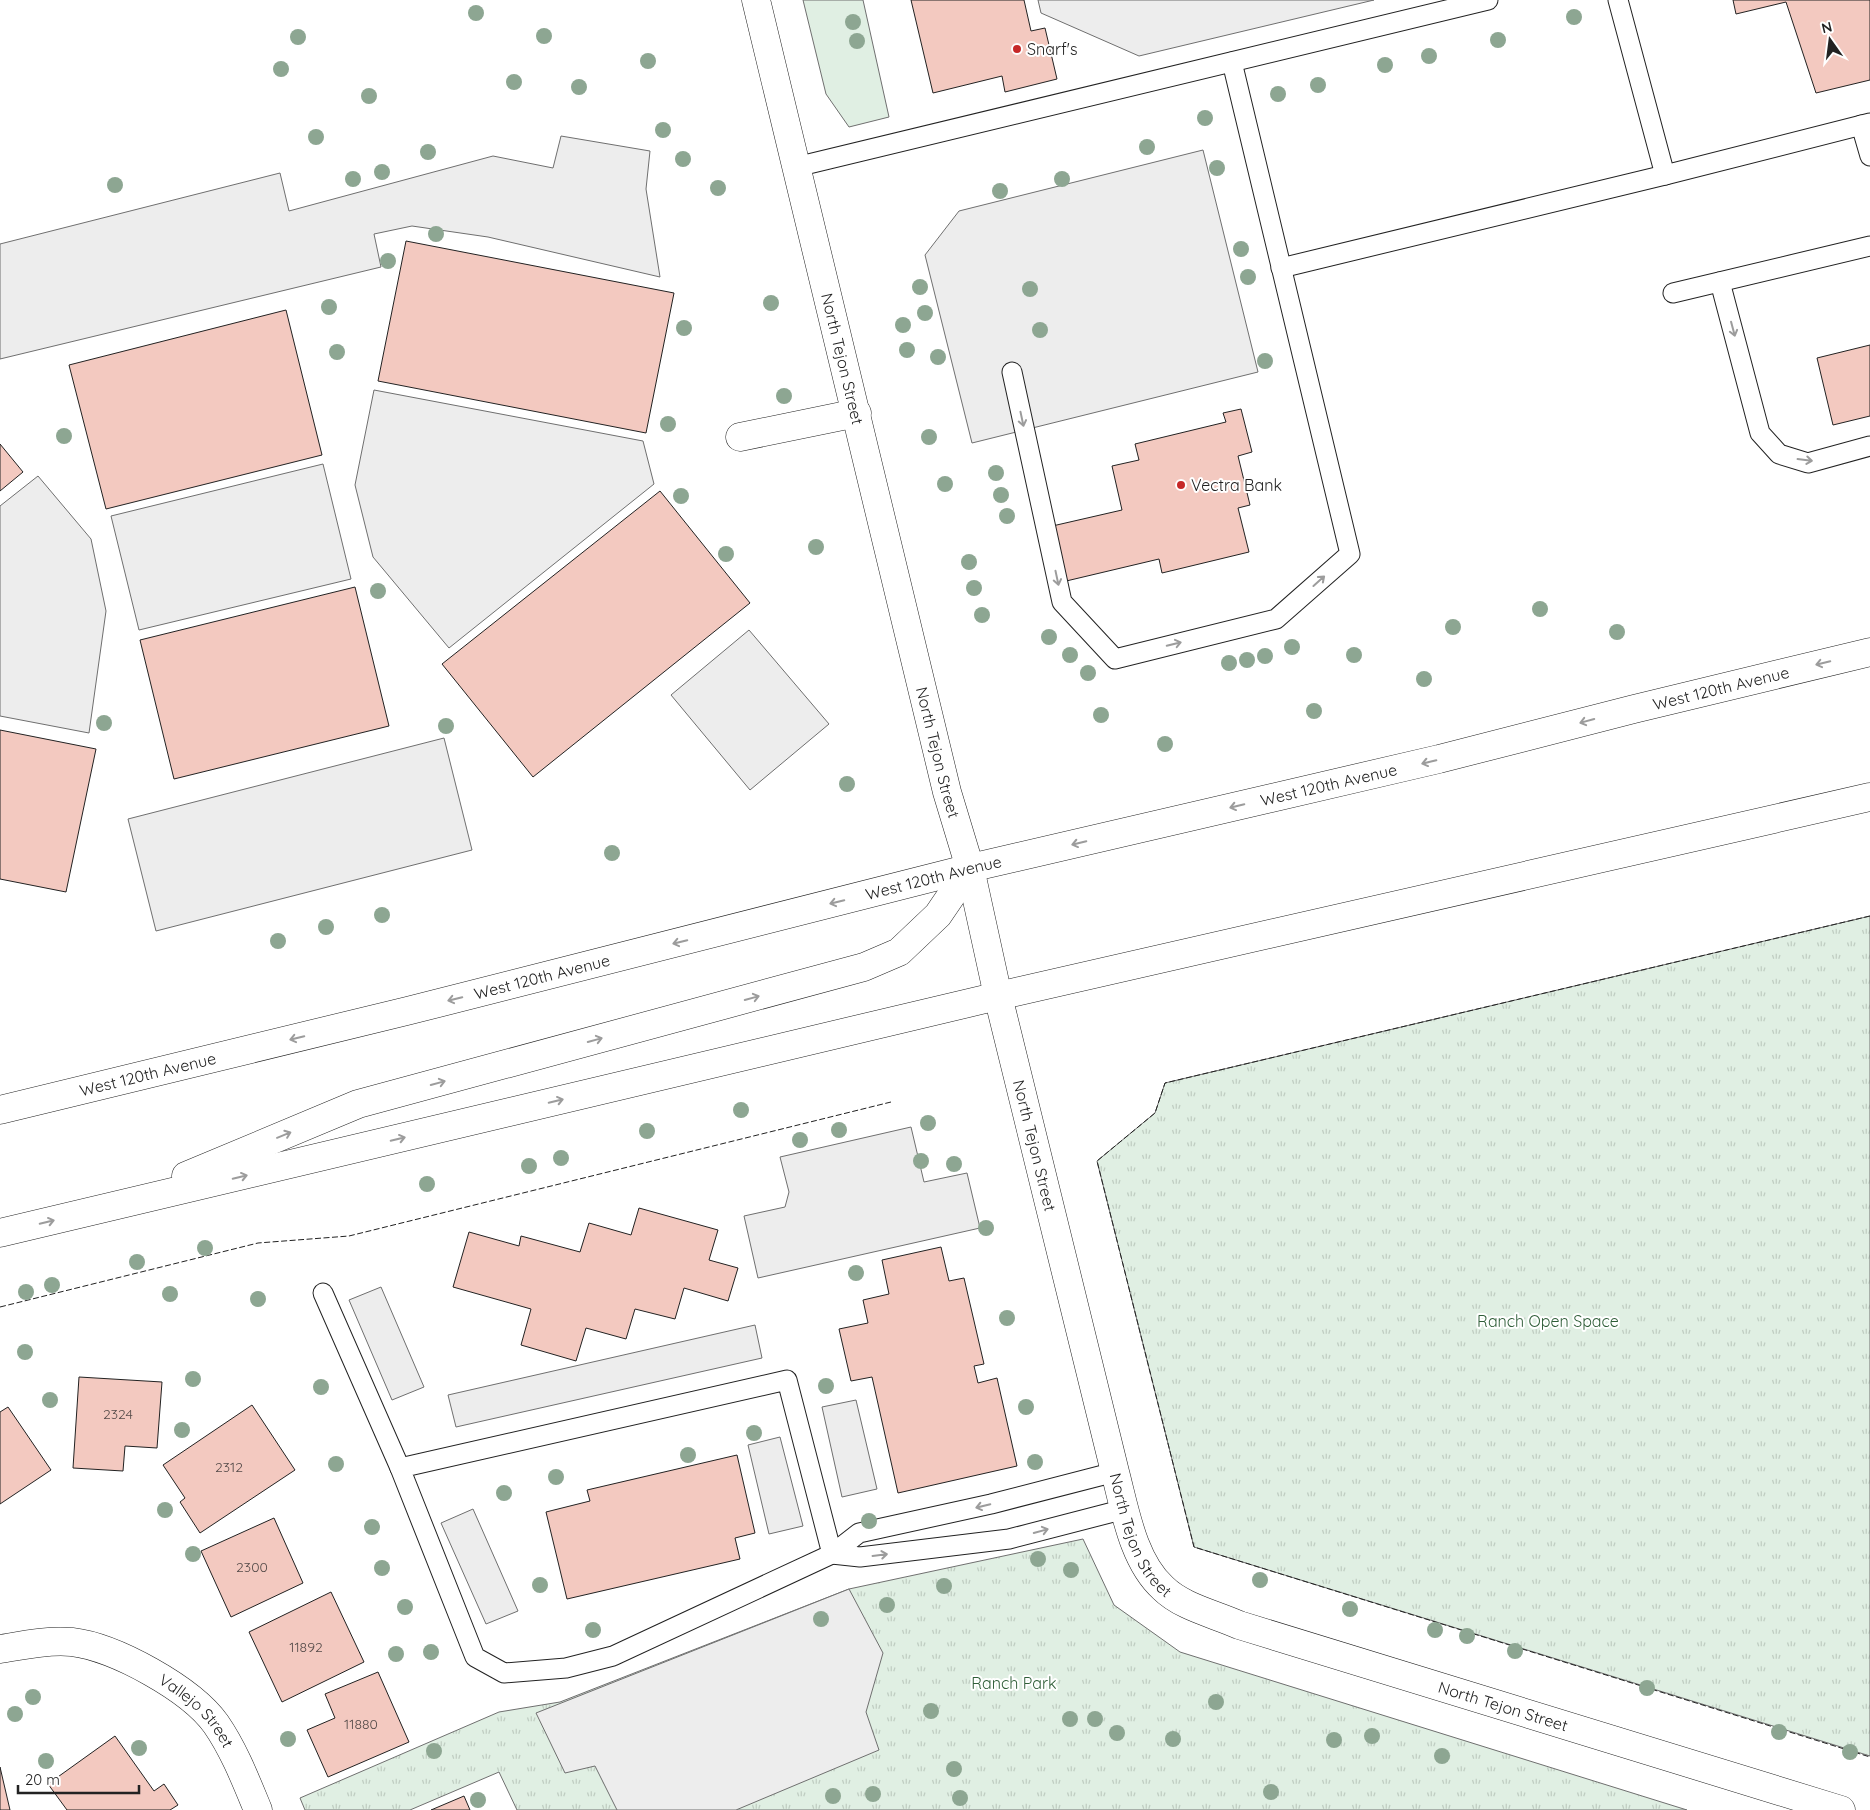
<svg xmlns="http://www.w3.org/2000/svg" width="1870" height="1810" font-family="Quicksand,sans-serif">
	<defs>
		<pattern id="park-tufts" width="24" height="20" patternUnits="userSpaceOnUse" patternTransform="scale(1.25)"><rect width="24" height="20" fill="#e0efe3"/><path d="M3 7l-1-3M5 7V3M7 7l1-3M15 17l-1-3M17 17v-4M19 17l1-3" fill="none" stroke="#c0cdc2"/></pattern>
	</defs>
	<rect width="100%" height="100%" fill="#fff"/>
	<path fill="#e0efe3" stroke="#6f6f6f" d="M 803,0 L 863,0 L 889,117 L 849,127 L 826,94 Z"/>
	<g fill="url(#park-tufts)" stroke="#6f6f6f">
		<path d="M 1870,916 L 1870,1756 L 1194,1547 L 1097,1161 L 1155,1113 L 1165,1083 Z"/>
		<path d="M 1083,1539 L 1114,1605 L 1180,1652 L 1687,1810 L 517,1810 L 499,1772 L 410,1810 L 305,1810 L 300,1798 L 499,1712 L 560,1702 L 849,1589 Z"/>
	</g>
	<g fill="#ededed" stroke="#6f6f6f">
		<path d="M 1038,0 L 1374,0 L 1139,56 L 1041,13 Z"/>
		<path d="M 561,136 L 650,151 L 646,189 L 660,277 L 488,237 L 412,226 L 374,234 L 381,267 L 0,359 L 0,244 L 280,173 L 289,211 L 493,156 L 553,168 Z"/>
		<path d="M 1203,150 L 1258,372 L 972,443 L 925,255 L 959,211 Z"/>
		<path d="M 374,390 L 643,441 L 654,484 L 449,648 L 373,557 L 355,485 Z"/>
		<path d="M 323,464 L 351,579 L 139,630 L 111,516 Z"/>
		<path d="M 38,476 L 91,539 L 106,611 L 89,733 L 0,716 L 0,506 Z"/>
		<path d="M 749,630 L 829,724 L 750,790 L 671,695 Z"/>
		<path d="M 444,738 L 472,850 L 156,931 L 128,819 Z"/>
		<path d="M 911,1127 L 924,1182 L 967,1173 L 980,1228 L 758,1278 L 744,1216 L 785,1207 L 789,1192 L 780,1157 Z"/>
		<path d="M 381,1287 L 424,1387 L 392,1400 L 349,1300 Z"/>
		<path d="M 755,1325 L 762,1358 L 456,1427 L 448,1395 Z"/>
		<path d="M 856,1400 L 877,1489 L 842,1497 L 822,1407 Z"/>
		<path d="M 780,1437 L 803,1526 L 769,1534 L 748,1445 Z"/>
		<path d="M 473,1509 L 518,1611 L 486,1624 L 441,1523 Z"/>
		<path d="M 849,1589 L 883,1653 L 866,1712 L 879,1750 L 736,1810 L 617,1810 L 595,1766 L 565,1773 L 536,1713 Z"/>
	</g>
	<g fill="#f3c9c0" stroke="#222">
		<path d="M 911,0 L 1024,0 L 1031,31 L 1045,28 L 1057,79 L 1005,92 L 1002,76 L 933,93 Z"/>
		<path d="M 1733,0 L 1870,0 L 1870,80 L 1816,93 L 1786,2 L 1736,14 Z"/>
		<path d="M 406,241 L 674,293 L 646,433 L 378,381 Z"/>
		<path d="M 286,310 L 322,455 L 106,509 L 69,365 Z"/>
		<path d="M 1870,345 L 1870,416 L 1833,425 L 1817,358 Z"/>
		<path d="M 1241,409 L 1252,452 L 1238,456 L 1250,505 L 1238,508 L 1249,552 L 1162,573 L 1159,559 L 1062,582 L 1048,527 L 1122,510 L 1112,466 L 1139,460 L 1135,444 L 1226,422 L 1223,413 Z"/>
		<path d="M 0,444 L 23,472 L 0,491 Z"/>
		<path d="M 660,491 L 750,603 L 533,777 L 442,664 Z"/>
		<path d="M 355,587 L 389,726 L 174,779 L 140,640 Z"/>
		<path d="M 0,730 L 96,749 L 66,892 L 0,879 Z"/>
		<path d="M 639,1208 L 718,1230 L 709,1260 L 738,1268 L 728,1301 L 684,1288 L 675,1319 L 635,1309 L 626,1339 L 586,1328 L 576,1361 L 521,1345 L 531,1309 L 453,1287 L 469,1232 L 519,1246 L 521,1236 L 580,1252 L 589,1223 L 631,1235 Z"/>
		<path d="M 941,1247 L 949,1281 L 964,1278 L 984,1364 L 974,1366 L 978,1383 L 997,1378 L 1017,1466 L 898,1493 L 872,1377 L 851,1381 L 839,1329 L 868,1323 L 863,1300 L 889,1294 L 882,1260 Z"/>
		<path d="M 79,1377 L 162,1382 L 157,1448 L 125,1446 L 123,1471 L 73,1468 Z"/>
		<path d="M 252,1405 L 295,1470 L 200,1533 L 180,1502 L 185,1498 L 163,1465 Z"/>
		<path d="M 8,1407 L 51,1470 L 0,1504 L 0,1412 Z"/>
		<path d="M 737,1455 L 755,1533 L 735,1538 L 740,1559 L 567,1599 L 546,1512 L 590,1501 L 587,1490 Z"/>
		<path d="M 274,1518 L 303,1583 L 231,1617 L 201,1551 Z"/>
		<path d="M 331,1592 L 364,1662 L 282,1702 L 249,1632 Z"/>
		<path d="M 378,1672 L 409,1742 L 328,1777 L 307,1730 L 335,1718 L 325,1694 Z"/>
		<path d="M 115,1736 L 154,1791 L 164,1784 L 178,1805 L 170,1810 L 67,1810 L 48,1784 Z"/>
		<path d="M 0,1767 L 10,1810 L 0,1810 Z"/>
		<path d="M 464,1796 L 470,1810 L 431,1810 Z"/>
	</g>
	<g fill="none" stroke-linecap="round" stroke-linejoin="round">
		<defs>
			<g id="service">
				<path d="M 1618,0 L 1665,175 L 1870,123"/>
				<path d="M 1861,125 L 1870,156"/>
				<path d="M 796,167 L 1488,0"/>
				<path d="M 1281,268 L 1665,175"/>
				<path d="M 1720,282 L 1760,433 L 1779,454 L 1808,463 L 1870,446"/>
				<path d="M 1673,293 L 1870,246"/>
				<path d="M 1012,372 L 1062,602 L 1115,659 L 1276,619 L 1350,554 L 1232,62"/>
				<path d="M 323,1293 L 400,1468"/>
				<path d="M 832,1554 L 787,1380 L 400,1468 L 475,1657 L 504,1673 L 566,1668 L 613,1656 L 832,1554 L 859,1533 L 991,1504 L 1115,1472"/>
				<path d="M 832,1554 L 860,1557 L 1009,1539 L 1125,1509"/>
			</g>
			<g id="minor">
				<path id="s1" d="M 756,0 L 947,792 L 970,868 L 998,996 L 1115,1472 C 1125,1510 1133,1561 1163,1588 C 1182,1607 1215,1614 1239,1625 L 1841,1810"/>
				<path d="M 740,437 L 857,413"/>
				<path id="s2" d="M 0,1649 C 24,1645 48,1640 72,1642 C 115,1647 191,1689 216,1724 C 234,1750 246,1781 258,1810"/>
			</g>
			<g id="primary">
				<path id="s3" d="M 0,1110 L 407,1011 L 970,868 L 1439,759 L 1634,709 L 1870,652"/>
				<path d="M 186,1176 L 358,1104 L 864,967 L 899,952 L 938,915 L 970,868"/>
				<path d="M 0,1233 L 998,996 L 1870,797"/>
			</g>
		</defs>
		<use href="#service" stroke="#222" stroke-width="21"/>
		<use href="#minor" stroke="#222" stroke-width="29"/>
		<use href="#primary" stroke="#222" stroke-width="29"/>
		<use href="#service" stroke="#fff" stroke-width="19"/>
		<use href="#minor" stroke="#fff" stroke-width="28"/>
		<use href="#primary" stroke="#fff" stroke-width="28"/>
		<g stroke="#222" stroke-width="1" stroke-dasharray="6 2.5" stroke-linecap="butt">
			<path d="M 1870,916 L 1165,1083 L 1155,1113 L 1097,1161 L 1194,1547 L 1870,1757"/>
			<path d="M 0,1307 L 258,1243 L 349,1236 L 891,1102"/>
		</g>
	</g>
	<g fill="#8da692">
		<circle cx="476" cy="13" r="8"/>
		<circle cx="1574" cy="17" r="8"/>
		<circle cx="853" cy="22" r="8"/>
		<circle cx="544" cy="36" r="8"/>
		<circle cx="298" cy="37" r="8"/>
		<circle cx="1498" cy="40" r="8"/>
		<circle cx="857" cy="41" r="8"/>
		<circle cx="1429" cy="56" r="8"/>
		<circle cx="648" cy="61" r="8"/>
		<circle cx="1385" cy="65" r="8"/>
		<circle cx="281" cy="69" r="8"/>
		<circle cx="514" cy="82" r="8"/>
		<circle cx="1318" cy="85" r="8"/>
		<circle cx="579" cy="87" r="8"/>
		<circle cx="1278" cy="94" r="8"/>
		<circle cx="369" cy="96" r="8"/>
		<circle cx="1205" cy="118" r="8"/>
		<circle cx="663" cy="130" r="8"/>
		<circle cx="316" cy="137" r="8"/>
		<circle cx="1147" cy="147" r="8"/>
		<circle cx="428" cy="152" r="8"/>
		<circle cx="683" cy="159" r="8"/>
		<circle cx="1217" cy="168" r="8"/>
		<circle cx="382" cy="172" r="8"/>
		<circle cx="353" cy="179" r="8"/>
		<circle cx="1062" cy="179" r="8"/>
		<circle cx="115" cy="185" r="8"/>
		<circle cx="718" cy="188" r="8"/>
		<circle cx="1000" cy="191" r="8"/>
		<circle cx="436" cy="234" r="8"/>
		<circle cx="1241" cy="249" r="8"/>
		<circle cx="388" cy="261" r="8"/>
		<circle cx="1248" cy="277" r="8"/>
		<circle cx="920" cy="287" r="8"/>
		<circle cx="1030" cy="289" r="8"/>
		<circle cx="771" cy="303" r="8"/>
		<circle cx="329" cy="307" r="8"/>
		<circle cx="925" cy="313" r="8"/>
		<circle cx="903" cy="325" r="8"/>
		<circle cx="684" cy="328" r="8"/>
		<circle cx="1040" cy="330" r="8"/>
		<circle cx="907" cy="350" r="8"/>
		<circle cx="337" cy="352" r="8"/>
		<circle cx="938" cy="357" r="8"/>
		<circle cx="1265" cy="361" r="8"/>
		<circle cx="784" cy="396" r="8"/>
		<circle cx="668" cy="424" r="8"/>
		<circle cx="64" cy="436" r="8"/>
		<circle cx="929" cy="437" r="8"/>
		<circle cx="996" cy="473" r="8"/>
		<circle cx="945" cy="484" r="8"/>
		<circle cx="1001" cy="495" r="8"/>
		<circle cx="681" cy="496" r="8"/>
		<circle cx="1007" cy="516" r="8"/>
		<circle cx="816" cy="547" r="8"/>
		<circle cx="726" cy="554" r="8"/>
		<circle cx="969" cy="562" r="8"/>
		<circle cx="974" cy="588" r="8"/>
		<circle cx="378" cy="591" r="8"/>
		<circle cx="1540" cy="609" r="8"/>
		<circle cx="982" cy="615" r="8"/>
		<circle cx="1453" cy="627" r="8"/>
		<circle cx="1617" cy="632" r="8"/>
		<circle cx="1049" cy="637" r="8"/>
		<circle cx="1292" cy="647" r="8"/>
		<circle cx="1070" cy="655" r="8"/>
		<circle cx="1354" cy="655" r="8"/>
		<circle cx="1265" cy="656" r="8"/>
		<circle cx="1247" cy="660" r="8"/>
		<circle cx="1229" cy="663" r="8"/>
		<circle cx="1088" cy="673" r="8"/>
		<circle cx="1424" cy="679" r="8"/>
		<circle cx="1314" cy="711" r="8"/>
		<circle cx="1101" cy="715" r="8"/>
		<circle cx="104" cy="723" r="8"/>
		<circle cx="446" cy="726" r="8"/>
		<circle cx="1165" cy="744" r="8"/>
		<circle cx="847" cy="784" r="8"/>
		<circle cx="612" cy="853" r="8"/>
		<circle cx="382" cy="915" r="8"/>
		<circle cx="326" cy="927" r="8"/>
		<circle cx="278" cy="941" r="8"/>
		<circle cx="741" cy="1110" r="8"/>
		<circle cx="928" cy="1123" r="8"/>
		<circle cx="839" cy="1130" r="8"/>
		<circle cx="647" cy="1131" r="8"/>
		<circle cx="800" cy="1140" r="8"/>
		<circle cx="561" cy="1158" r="8"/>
		<circle cx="921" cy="1161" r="8"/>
		<circle cx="954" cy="1164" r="8"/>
		<circle cx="529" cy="1166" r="8"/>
		<circle cx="427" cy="1184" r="8"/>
		<circle cx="986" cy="1228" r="8"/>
		<circle cx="205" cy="1248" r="8"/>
		<circle cx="137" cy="1262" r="8"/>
		<circle cx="856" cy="1273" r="8"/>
		<circle cx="52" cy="1285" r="8"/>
		<circle cx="26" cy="1292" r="8"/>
		<circle cx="170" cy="1294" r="8"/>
		<circle cx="258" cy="1299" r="8"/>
		<circle cx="1007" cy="1318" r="8"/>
		<circle cx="25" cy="1352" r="8"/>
		<circle cx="193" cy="1379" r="8"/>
		<circle cx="826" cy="1386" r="8"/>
		<circle cx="321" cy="1387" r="8"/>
		<circle cx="50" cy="1400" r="8"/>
		<circle cx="1026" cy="1407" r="8"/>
		<circle cx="182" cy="1430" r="8"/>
		<circle cx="754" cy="1433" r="8"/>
		<circle cx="688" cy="1455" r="8"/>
		<circle cx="1035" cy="1462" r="8"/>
		<circle cx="336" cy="1464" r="8"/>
		<circle cx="556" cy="1477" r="8"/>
		<circle cx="504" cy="1493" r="8"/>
		<circle cx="165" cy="1510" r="8"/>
		<circle cx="869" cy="1521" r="8"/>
		<circle cx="372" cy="1527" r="8"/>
		<circle cx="193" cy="1554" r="8"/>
		<circle cx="1038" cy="1559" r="8"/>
		<circle cx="382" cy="1568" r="8"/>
		<circle cx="1071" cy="1570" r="8"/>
		<circle cx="1260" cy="1580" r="8"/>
		<circle cx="540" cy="1585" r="8"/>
		<circle cx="944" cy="1586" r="8"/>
		<circle cx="887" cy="1605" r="8"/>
		<circle cx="405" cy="1607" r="8"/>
		<circle cx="1350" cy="1609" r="8"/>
		<circle cx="821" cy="1619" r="8"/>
		<circle cx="593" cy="1630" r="8"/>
		<circle cx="1435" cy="1630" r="8"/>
		<circle cx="1467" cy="1636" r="8"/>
		<circle cx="1515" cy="1651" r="8"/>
		<circle cx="431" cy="1652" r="8"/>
		<circle cx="396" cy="1654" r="8"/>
		<circle cx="1647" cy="1688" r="8"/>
		<circle cx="33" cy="1697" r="8"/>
		<circle cx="1216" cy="1702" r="8"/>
		<circle cx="931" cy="1711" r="8"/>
		<circle cx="15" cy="1714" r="8"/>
		<circle cx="1070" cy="1719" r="8"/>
		<circle cx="1095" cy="1719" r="8"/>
		<circle cx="1779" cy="1732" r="8"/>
		<circle cx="1117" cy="1733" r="8"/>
		<circle cx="1372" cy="1736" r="8"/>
		<circle cx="288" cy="1739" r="8"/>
		<circle cx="1173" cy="1739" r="8"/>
		<circle cx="1334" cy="1740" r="8"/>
		<circle cx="139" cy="1748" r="8"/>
		<circle cx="434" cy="1751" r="8"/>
		<circle cx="1850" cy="1752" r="8"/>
		<circle cx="1442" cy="1756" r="8"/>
		<circle cx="46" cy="1761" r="8"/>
		<circle cx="954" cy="1769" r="8"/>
		<circle cx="1271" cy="1792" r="8"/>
		<circle cx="873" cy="1794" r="8"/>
		<circle cx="833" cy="1796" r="8"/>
		<circle cx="960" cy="1798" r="8"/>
		<circle cx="478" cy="1800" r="8"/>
	</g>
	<defs><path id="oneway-shaft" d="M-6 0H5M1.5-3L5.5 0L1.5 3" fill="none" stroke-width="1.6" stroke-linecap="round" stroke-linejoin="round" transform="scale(1.25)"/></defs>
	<g stroke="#9c9c9c">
		<use href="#oneway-shaft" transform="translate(1733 329) rotate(75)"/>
		<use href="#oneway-shaft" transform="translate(1022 419) rotate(78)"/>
		<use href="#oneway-shaft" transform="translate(1805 460) rotate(7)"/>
		<use href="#oneway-shaft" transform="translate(1057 578) rotate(78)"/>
		<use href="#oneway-shaft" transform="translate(1319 581) rotate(-42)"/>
		<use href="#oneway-shaft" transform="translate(1174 644) rotate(-14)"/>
		<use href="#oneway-shaft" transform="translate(1823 663) rotate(166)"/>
		<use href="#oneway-shaft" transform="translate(1587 721) rotate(165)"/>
		<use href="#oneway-shaft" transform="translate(1429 762) rotate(167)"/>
		<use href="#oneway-shaft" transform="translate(1237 806) rotate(167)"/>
		<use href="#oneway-shaft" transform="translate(1079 843) rotate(167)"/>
		<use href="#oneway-shaft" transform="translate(837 902) rotate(166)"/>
		<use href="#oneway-shaft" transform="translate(680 942) rotate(166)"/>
		<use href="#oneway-shaft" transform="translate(752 998) rotate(-15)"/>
		<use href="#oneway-shaft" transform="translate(455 999) rotate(166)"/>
		<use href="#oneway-shaft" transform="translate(297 1038) rotate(166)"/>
		<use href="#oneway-shaft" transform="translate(595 1040) rotate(-15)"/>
		<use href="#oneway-shaft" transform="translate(438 1083) rotate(-15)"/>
		<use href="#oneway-shaft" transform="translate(556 1101) rotate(-13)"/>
		<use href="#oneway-shaft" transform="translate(284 1135) rotate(-22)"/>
		<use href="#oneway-shaft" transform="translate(398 1139) rotate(-13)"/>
		<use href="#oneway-shaft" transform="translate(240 1177) rotate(-13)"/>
		<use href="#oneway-shaft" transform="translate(47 1222) rotate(-13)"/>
		<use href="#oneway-shaft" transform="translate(983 1506) rotate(167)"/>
		<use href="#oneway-shaft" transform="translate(1041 1531) rotate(-15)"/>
		<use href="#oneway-shaft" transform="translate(880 1555) rotate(-7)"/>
	</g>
	<g fill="#c62828" stroke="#fff" stroke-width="2">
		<circle cx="1017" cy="49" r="5"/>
		<circle cx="1181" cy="485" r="5"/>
	</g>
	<g text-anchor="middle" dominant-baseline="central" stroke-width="4" stroke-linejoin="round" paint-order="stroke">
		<g font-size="14" fill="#564c4a">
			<text x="118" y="1414">2324</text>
			<text x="229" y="1467">2312</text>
			<text x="252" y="1567">2300</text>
			<text x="306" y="1647">11892</text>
			<text x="361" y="1724">11880</text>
		</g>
		<g font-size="16" fill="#222" stroke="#fff" text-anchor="start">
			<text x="1027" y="49">Snarf's</text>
			<text x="1191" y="485">Vectra Bank</text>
		</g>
		<g font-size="16" fill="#222" stroke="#fff">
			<text stroke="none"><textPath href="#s1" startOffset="369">North Tejon Street</textPath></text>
			<text stroke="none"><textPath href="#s3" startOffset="1772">West 120th Avenue</textPath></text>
			<text stroke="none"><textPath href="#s1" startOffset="774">North Tejon Street</textPath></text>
			<text stroke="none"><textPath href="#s3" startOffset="1368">West 120th Avenue</textPath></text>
			<text stroke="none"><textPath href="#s3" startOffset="962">West 120th Avenue</textPath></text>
			<text stroke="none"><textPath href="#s3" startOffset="558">West 120th Avenue</textPath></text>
			<text stroke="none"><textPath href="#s3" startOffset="152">West 120th Avenue</textPath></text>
			<text stroke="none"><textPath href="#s1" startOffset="1179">North Tejon Street</textPath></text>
			<text stroke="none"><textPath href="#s1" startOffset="1584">North Tejon Street</textPath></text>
			<text stroke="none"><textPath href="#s1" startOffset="2004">North Tejon Street</textPath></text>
			<text stroke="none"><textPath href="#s2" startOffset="218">Vallejo Street</textPath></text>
		</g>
		<g font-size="16" fill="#2f5e38" stroke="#fff">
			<text x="1548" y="1321">Ranch Open Space</text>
			<text x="1014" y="1683">Ranch Park</text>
		</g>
	</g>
	<g transform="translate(1830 40) rotate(346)" stroke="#ffffff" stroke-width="4" paint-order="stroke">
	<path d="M0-4L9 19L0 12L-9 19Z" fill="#222222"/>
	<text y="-8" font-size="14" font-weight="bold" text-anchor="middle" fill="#222222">N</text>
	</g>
	<path d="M18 1785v8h121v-8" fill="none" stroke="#222222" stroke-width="2.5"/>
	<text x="25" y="1785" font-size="15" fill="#222222" stroke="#ffffff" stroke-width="4" paint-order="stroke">20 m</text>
</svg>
